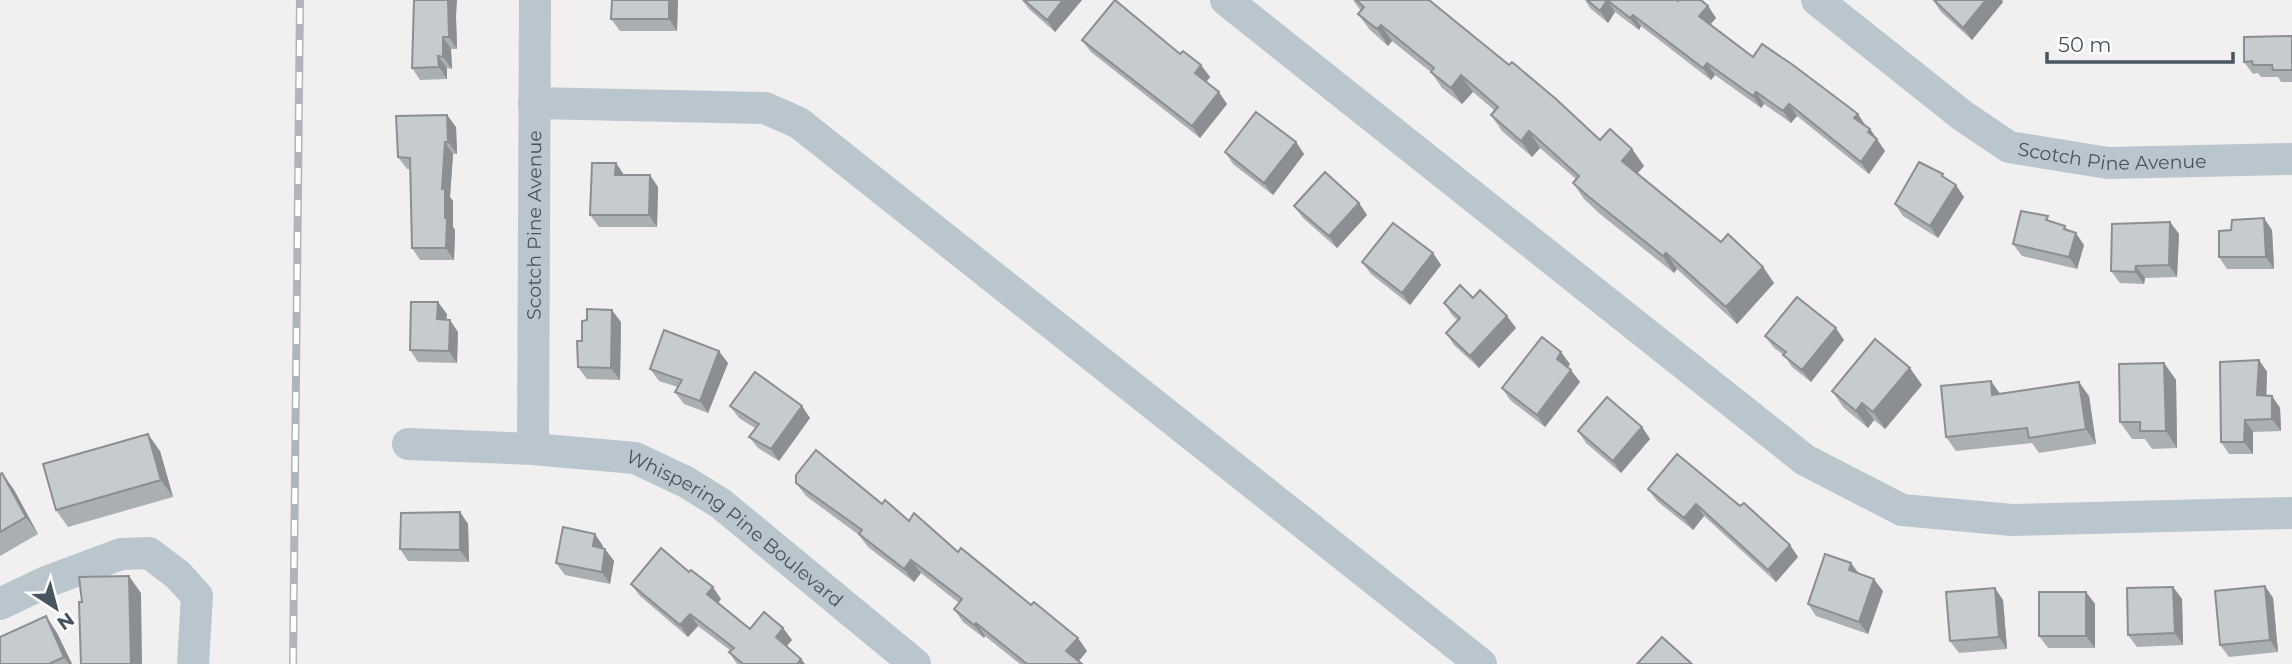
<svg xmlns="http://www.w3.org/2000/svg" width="2292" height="664" font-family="Montserrat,sans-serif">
	<rect width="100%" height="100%" fill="#f2eff0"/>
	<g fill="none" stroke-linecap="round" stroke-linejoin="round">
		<g stroke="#bac6ce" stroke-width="32">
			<path d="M 1226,0 L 1805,460 L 1902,510 L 2012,520 L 2292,513"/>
			<path id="s1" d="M 1817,0 L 1963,116 L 2009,147 L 2108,163 L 2292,159"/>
			<path d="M 534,103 L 765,108 L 799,123 L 1481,664"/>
			<path id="s2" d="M 408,444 L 533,449 L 635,458 L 686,482 L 720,503 L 915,664"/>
			<path id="s3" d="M 533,449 L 535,0"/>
			<path d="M 0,604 L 46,582 L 121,554 L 149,553 L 178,575 L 197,596 L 193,664"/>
		</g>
		<defs>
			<path id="rail" d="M 293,664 L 300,0"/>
		</defs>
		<use href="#rail" stroke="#b1b5bb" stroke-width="8"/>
		<use href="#rail" stroke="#fff" stroke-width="5" stroke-dasharray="16" stroke-linecap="butt"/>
	</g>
	<g fill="#aaafb3">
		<path d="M 678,0 L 677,31 L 620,31 L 611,19 Z"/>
		<path d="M 1022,0 L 1082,0 L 1055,32 L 1029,9 Z"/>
		<path d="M 1353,0 L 1429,0 L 1600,140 L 1632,149 L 1644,166 L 1637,174 L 1721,242 L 1763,267 L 1774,283 L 1737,324 L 1677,269 L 1674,273 L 1600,214 L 1584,199 L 1573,183 L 1576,179 L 1540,148 L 1532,157 L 1502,131 L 1491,115 L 1494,110 L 1473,92 L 1462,104 L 1442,88 L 1432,73 L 1392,41 L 1388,46 L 1370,30 L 1358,14 L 1361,11 Z"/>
		<path d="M 1585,0 L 1677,0 L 1678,1 L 1708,6 L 1716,18 L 1710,25 L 1753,57 L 1866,126 L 1870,129 L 1885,151 L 1869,174 L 1797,116 L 1791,123 L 1764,104 L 1761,108 L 1715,75 L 1711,80 L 1641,26 L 1639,30 L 1615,12 L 1608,23 L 1590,8 Z"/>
		<path d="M 1933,0 L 2002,0 L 2003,2 L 1972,40 L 1941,12 Z"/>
		<path d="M 456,17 L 457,49 L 451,49 L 452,69 L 447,68 L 447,79 L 420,80 L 412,68 Z"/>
		<path d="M 2292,36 L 2292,82 L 2281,82 L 2278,77 L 2261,77 L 2258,73 L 2253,74 L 2244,62 Z"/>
		<path d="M 1082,40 L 1180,54 L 1201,65 L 1210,77 L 1206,82 L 1227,104 L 1200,138 L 1091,52 Z"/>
		<path d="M 447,115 L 456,127 L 457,154 L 453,154 L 450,197 L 453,201 L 453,227 L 455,230 L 454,260 L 420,260 L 412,248 L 410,169 L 407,169 L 398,157 Z"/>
		<path d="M 1296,142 L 1304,154 L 1273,195 L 1233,164 L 1225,152 Z"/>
		<path d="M 616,163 L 624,175 L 658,187 L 657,227 L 599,227 L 590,215 Z"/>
		<path d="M 1946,179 L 1964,197 L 1938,238 L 1903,216 L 1895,204 Z"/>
		<path d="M 1359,203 L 1367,215 L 1337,248 L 1303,218 L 1294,206 Z"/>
		<path d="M 2051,222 L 2065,226 L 2068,230 L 2084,245 L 2077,269 L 2022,256 L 2013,244 Z"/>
		<path d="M 2170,222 L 2179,234 L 2177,277 L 2145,278 L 2144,284 L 2120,283 L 2111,271 Z"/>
		<path d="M 2231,230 L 2272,230 L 2274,269 L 2227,269 L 2219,257 Z"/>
		<path d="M 1433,253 L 1441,265 L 1410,305 L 1371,274 L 1362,262 Z"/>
		<path d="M 1473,298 L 1516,328 L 1479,368 L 1454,345 L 1446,333 L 1458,321 L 1452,315 L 1444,303 Z"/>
		<path d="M 447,314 L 446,320 L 458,332 L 457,363 L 418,362 L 410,350 Z"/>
		<path d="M 621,322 L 620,380 L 587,379 L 578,367 L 582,341 Z"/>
		<path d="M 1765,336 L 1844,340 L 1811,382 L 1792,367 L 1784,355 L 1774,348 Z"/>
		<path d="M 2259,360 L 2267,372 L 2266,395 L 2272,396 L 2280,408 L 2281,431 L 2253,432 L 2253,454 L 2229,454 L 2221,442 Z"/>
		<path d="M 728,363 L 708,413 L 684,404 L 675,392 L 678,387 L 659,381 L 650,369 Z"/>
		<path d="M 2164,363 L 2176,380 L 2177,448 L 2152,449 L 2145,439 L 2132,439 L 2120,422 Z"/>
		<path d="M 1570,364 L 1568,367 L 1580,382 L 1545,427 L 1510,400 L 1502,388 Z"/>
		<path d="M 1922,385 L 1885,429 L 1874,420 L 1868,428 L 1844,408 L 1832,391 Z"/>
		<path d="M 2000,394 L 2089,396 L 2096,444 L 2039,453 L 2032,443 L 1956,451 L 1946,437 Z"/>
		<path d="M 730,406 L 810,418 L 779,461 L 758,448 L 749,437 L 755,428 L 739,418 Z"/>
		<path d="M 1642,427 L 1650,439 L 1621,473 L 1586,443 L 1578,431 Z"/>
		<path d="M 160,451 L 173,497 L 68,527 L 56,510 Z"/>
		<path d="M 2,473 L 14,490 L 38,534 L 0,556 L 0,474 Z"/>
		<path d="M 796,483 L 882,504 L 958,552 L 1087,651 L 1079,661 L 1082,664 L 1020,664 L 985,636 L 984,638 L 963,622 L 954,609 L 959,603 L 921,573 L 914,582 L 868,547 L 859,535 L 806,496 Z"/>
		<path d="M 1648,489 L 1740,506 L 1790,545 L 1798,557 L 1776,582 L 1704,516 L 1693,530 L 1657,501 Z"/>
		<path d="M 460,512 L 468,524 L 469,562 L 408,561 L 400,549 Z"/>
		<path d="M 603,546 L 603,548 L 605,549 L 614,561 L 610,584 L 565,575 L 556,563 Z"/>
		<path d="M 631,584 L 721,599 L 718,603 L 750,629 L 783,628 L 792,640 L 787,646 L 805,664 L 737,664 L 729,652 L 731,651 L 698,626 L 688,637 L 640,596 Z"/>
		<path d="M 2265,586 L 2273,598 L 2278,652 L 2229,657 L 2220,645 Z"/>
		<path d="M 2173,587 L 2182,599 L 2183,645 L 2137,647 L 2128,635 Z"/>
		<path d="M 1883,591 L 1868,634 L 1816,616 L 1808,604 Z"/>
		<path d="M 2086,592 L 2095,604 L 2095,648 L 2048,648 L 2039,636 Z"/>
		<path d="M 2003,600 L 2007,649 L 1959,653 L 1950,641 Z"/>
		<path d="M 57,633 L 72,664 L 0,664 Z"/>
	</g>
	<g fill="#8b8e92">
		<path d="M 448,0 L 457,0 L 456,17 L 457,49 L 449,37 Z"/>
		<path d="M 669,0 L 678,0 L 677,31 L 669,19 Z"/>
		<path d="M 1063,0 L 1082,0 L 1055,32 L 1047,20 Z"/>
		<path d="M 1607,0 L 1615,12 L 1608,23 L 1600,11 Z"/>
		<path d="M 1986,0 L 2002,0 L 2003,2 L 1972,40 L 1963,28 Z"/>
		<path d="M 1708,6 L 1716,18 L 1707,28 L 1699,16 Z"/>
		<path d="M 1633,15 L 1641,26 L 1639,30 L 1630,18 Z"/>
		<path d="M 1381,25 L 1392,41 L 1388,46 L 1377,29 Z"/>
		<path d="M 443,37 L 451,49 L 452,69 L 443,57 Z"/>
		<path d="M 438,56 L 447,68 L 447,79 L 439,67 Z"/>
		<path d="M 1707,63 L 1715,75 L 1711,80 L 1703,68 Z"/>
		<path d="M 1201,65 L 1210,77 L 1204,85 L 1195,73 Z"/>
		<path d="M 1461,75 L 1473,92 L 1462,104 L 1451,88 Z"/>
		<path d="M 1219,92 L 1227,104 L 1200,138 L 1192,126 Z"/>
		<path d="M 1756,92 L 1764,104 L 1761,108 L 1753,96 Z"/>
		<path d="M 1789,104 L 1797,116 L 1791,123 L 1783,111 Z"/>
		<path d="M 1858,114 L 1866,126 L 1854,118 Z"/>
		<path d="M 447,115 L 456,127 L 457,154 L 448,142 Z"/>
		<path d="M 1870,129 L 1885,151 L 1869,174 L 1861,162 L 1868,132 Z"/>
		<path d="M 1529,131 L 1540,148 L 1532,157 L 1521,141 Z"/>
		<path d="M 445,142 L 453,154 L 450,197 L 453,201 L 453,227 L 455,230 L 454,260 L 446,248 L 442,189 Z"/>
		<path d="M 1296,142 L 1304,154 L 1273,195 L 1264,183 Z"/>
		<path d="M 1632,149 L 1644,166 L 1633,178 L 1622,161 Z"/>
		<path d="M 616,163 L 624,175 L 615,175 Z"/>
		<path d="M 650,175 L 658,187 L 657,227 L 649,215 Z"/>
		<path d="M 1956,185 L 1964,197 L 1938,238 L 1930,226 Z"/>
		<path d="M 1359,203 L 1367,215 L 1337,248 L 1329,236 Z"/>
		<path d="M 2264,218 L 2272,230 L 2274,269 L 2266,257 Z"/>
		<path d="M 2170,222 L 2179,234 L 2177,277 L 2169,265 Z"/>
		<path d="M 2076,233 L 2084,245 L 2077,269 L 2069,257 Z"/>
		<path d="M 1433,253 L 1441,265 L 1410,305 L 1402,293 Z"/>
		<path d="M 1666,253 L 1677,269 L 1674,273 L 1663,256 Z"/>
		<path d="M 2136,266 L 2145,278 L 2144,284 L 2135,272 Z"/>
		<path d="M 1763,267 L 1774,283 L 1737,324 L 1726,307 Z"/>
		<path d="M 438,302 L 447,314 L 445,331 L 437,319 Z"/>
		<path d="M 612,310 L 621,322 L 620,380 L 611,368 Z"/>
		<path d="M 1507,316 L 1516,328 L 1479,368 L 1470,356 Z"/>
		<path d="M 450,320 L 458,332 L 457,363 L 449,351 Z"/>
		<path d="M 1836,328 L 1844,340 L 1811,382 L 1802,370 Z"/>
		<path d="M 719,351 L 728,363 L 708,413 L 700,401 Z"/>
		<path d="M 1561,352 L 1570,364 L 1565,371 L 1557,359 Z"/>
		<path d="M 2259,360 L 2267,372 L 2266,407 L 2257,395 Z"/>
		<path d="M 2164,363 L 2176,380 L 2177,448 L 2166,431 Z"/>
		<path d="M 1910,368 L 1922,385 L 1885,429 L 1873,412 Z"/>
		<path d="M 1571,370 L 1580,382 L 1545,427 L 1537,415 Z"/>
		<path d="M 1991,381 L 2001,395 L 1992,395 Z"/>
		<path d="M 2079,382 L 2089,396 L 2096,444 L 2086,429 Z"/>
		<path d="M 2272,396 L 2280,408 L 2281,431 L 2272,419 Z"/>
		<path d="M 1862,403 L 1874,420 L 1868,428 L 1856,411 Z"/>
		<path d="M 802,406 L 810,418 L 779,461 L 771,449 Z"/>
		<path d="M 2245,420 L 2253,432 L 2253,454 L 2244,442 Z"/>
		<path d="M 1642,427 L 1650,439 L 1621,473 L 1613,461 Z"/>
		<path d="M 148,434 L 160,451 L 173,497 L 161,480 Z"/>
		<path d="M 2,473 L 14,490 L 38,534 L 26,517 Z"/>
		<path d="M 1696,504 L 1704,516 L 1693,530 L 1684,518 Z"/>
		<path d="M 460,512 L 468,524 L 469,562 L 460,550 Z"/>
		<path d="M 595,534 L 603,546 L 601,558 L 593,546 Z"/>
		<path d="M 1790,545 L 1798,557 L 1776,582 L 1768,570 Z"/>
		<path d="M 605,549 L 614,561 L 610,584 L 602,572 Z"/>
		<path d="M 911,560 L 921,573 L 914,582 L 904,569 Z"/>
		<path d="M 1851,563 L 1860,575 L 1849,570 Z"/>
		<path d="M 129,576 L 141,593 L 142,664 L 131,664 Z"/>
		<path d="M 1874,579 L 1883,591 L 1868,634 L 1859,622 Z"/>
		<path d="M 2265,586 L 2273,598 L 2278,652 L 2270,640 Z"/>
		<path d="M 713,587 L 721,599 L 715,606 L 707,594 Z"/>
		<path d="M 2173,587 L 2182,599 L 2183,645 L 2175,633 Z"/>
		<path d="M 1995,588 L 2003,600 L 2007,649 L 1999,637 Z"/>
		<path d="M 2086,592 L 2095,604 L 2095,648 L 2086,636 Z"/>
		<path d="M 690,614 L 698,626 L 688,637 L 680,625 Z"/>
		<path d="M 46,616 L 57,633 L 72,664 L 69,664 L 64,657 Z"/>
		<path d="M 976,623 L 985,636 L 984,638 L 974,625 Z"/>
		<path d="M 783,628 L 792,640 L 784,649 L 776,637 Z"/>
		<path d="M 1078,638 L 1087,651 L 1076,664 L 1066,651 Z"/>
		<path d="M 801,659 L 805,664 L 797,664 Z"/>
	</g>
	<g fill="#c6cbd0" stroke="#8b8e92" stroke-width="2">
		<path d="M 414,0 L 448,0 L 449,37 L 443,37 L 443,57 L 438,56 L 439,67 L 412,68 Z"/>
		<path d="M 612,0 L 669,0 L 669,19 L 611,19 Z"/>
		<path d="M 1024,0 L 1063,0 L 1047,20 Z"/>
		<path d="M 1115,0 L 1180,54 L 1183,51 L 1201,65 L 1195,73 L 1219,92 L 1192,126 L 1082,40 Z"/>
		<path d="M 1356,0 L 1429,0 L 1509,65 L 1512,62 L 1556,99 L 1600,140 L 1610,129 L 1632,149 L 1622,161 L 1721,242 L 1728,234 L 1763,267 L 1726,307 L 1666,253 L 1663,256 L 1589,197 L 1573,183 L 1579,176 L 1529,131 L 1521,141 L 1491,115 L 1498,107 L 1461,75 L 1451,88 L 1431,72 L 1434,68 L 1381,25 L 1377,29 L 1358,14 L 1364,7 Z"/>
		<path d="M 1587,0 L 1677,0 L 1678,1 L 1679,0 L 1701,0 L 1708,6 L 1699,16 L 1753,57 L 1762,44 L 1793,65 L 1858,114 L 1854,118 L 1870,129 L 1868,132 L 1877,139 L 1861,162 L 1789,104 L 1783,111 L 1756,92 L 1753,96 L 1707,63 L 1703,68 L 1633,15 L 1630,18 L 1607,0 L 1600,11 Z"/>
		<path d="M 1934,0 L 1986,0 L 1963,28 Z"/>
		<path d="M 2292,36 L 2292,70 L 2273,70 L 2272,65 L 2253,65 L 2252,61 L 2244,62 L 2244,37 Z"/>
		<path d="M 1256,112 L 1296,142 L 1264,183 L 1225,152 Z"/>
		<path d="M 447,115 L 448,142 L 445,142 L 442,189 L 445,189 L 445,218 L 447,218 L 446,248 L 412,248 L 410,158 L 398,157 L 396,116 Z"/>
		<path d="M 1919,162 L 1943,174 L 1942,176 L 1956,185 L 1930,226 L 1895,204 Z"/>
		<path d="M 592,163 L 616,163 L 615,175 L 650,175 L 649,215 L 590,215 Z"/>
		<path d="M 1325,172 L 1359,203 L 1329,236 L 1294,206 Z"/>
		<path d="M 2021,211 L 2048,216 L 2046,220 L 2065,226 L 2064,229 L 2076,233 L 2069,257 L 2013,244 Z"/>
		<path d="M 2264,218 L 2266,257 L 2219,257 L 2219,231 L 2231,230 L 2232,220 Z"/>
		<path d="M 2170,222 L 2169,265 L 2136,266 L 2135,272 L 2111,271 L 2112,224 Z"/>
		<path d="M 1393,223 L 1433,253 L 1402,293 L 1362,262 Z"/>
		<path d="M 1460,285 L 1473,298 L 1480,290 L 1507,316 L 1470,356 L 1446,333 L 1460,318 L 1444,303 Z"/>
		<path d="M 1797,297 L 1836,328 L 1802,370 L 1783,355 L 1786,352 L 1765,336 Z"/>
		<path d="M 411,302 L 438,302 L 437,319 L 450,320 L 449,351 L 410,350 Z"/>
		<path d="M 587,309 L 612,310 L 611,368 L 578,367 L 577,341 L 582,341 L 582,321 L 587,320 Z"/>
		<path d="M 664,330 L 719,351 L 700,401 L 675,392 L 682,380 L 650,369 Z"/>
		<path d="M 1542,337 L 1561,352 L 1557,359 L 1571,370 L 1537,415 L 1502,388 Z"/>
		<path d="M 1875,339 L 1910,368 L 1873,412 L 1862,403 L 1856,411 L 1832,391 Z"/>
		<path d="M 2259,360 L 2257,395 L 2272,396 L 2272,419 L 2245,420 L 2244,442 L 2221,442 L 2220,362 Z"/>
		<path d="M 2164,363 L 2166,431 L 2140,431 L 2140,422 L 2120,422 L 2119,364 Z"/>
		<path d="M 755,372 L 802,406 L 771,449 L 749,437 L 759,424 L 730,406 Z"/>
		<path d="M 1991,381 L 1992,395 L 2079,382 L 2086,429 L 2029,438 L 2027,428 L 1946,437 L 1941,386 Z"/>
		<path d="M 1607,397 L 1642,427 L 1613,461 L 1578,431 Z"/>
		<path d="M 148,434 L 161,480 L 56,510 L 43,464 Z"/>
		<path d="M 816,450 L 882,504 L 885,500 L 909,521 L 914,513 L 958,552 L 961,548 L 1031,605 L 1034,602 L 1078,638 L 1066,651 L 1082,664 L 1027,664 L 976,623 L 974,625 L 954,609 L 962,599 L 911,560 L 904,569 L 859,534 L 862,530 L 796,483 L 796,475 Z"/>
		<path d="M 1677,454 L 1740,506 L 1744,503 L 1790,545 L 1768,570 L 1696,504 L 1684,518 L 1648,489 Z"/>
		<path d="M 2,473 L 26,517 L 0,532 L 0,474 Z"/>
		<path d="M 460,512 L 460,550 L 400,549 L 401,513 Z"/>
		<path d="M 563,527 L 595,534 L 593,546 L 605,549 L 602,572 L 556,563 Z"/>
		<path d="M 661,548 L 689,572 L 691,570 L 713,587 L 707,594 L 750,629 L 764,612 L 783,628 L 776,637 L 801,659 L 797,664 L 743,664 L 729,652 L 734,648 L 690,614 L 680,625 L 631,584 Z"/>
		<path d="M 1825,554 L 1851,563 L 1849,570 L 1874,579 L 1859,622 L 1808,604 Z"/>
		<path d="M 129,576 L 131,664 L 81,664 L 79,602 L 82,602 L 79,577 Z"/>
		<path d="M 2265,586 L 2270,640 L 2220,645 L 2215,591 Z"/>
		<path d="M 2173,587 L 2175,633 L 2128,635 L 2127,588 Z"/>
		<path d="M 1995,588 L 1999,637 L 1950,641 L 1946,592 Z"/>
		<rect x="2039" y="592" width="47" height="44"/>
		<path d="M 46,616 L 64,657 L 49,664 L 0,664 L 0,637 Z"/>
		<path d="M 1662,637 L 1692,664 L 1637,664 Z"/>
	</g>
	<g text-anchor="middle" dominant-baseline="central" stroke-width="7" stroke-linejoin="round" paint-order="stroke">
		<g font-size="19" fill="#46555f" stroke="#fff">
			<text stroke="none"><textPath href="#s1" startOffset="346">Scotch Pine Avenue</textPath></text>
			<text stroke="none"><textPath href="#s3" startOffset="224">Scotch Pine Avenue</textPath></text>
			<text stroke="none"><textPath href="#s2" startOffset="350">Whispering Pine Boulevard</textPath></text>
		</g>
	</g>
	<g transform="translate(56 608) rotate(144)" stroke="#ffffff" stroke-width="5" paint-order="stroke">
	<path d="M0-5L12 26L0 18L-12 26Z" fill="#46555f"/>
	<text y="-10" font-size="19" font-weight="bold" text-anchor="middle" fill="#46555f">N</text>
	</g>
	<path d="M2047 52v10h186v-10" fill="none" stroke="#46555f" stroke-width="3.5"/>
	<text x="2058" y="52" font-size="21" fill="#46555f" stroke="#ffffff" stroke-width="5" paint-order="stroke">50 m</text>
</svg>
